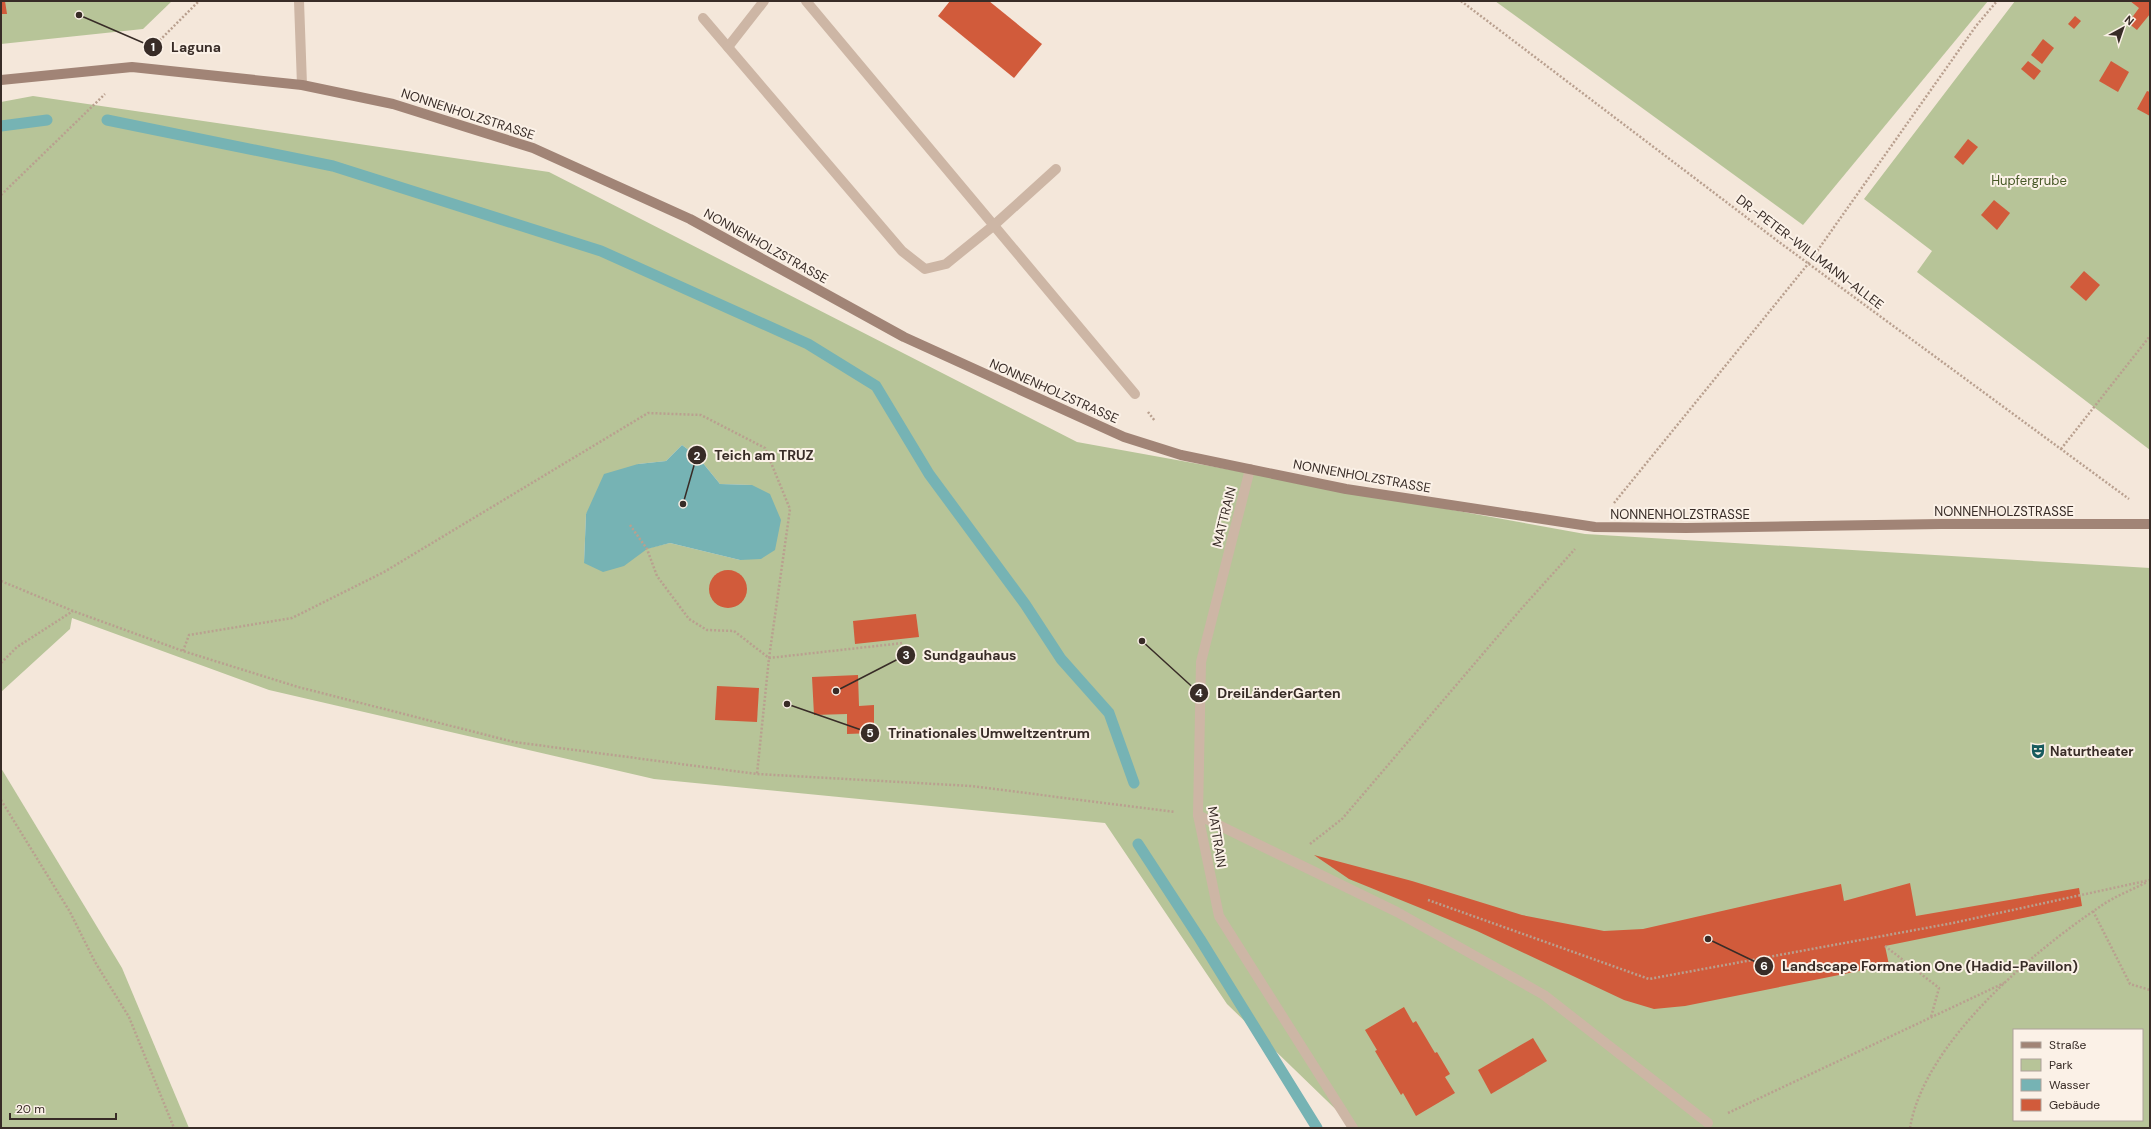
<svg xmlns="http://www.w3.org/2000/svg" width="2151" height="1129" font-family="'DM Sans',sans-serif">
	<rect width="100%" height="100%" fill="#f4e7da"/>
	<g fill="#b7c498" fill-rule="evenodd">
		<path d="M 1,1 L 172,1 L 143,29 L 1,44 Z"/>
		<path d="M 1495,1 L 1988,1 L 1803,225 Z"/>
		<path d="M 2015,1 L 2150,1 L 2150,450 L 1917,272 L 1932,251 L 1864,199 Z"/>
		<path d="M 33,96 L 549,172 L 1077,442 L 1585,534 L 2150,568 L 2150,1128 L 1355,1128 L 1227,1004 L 1105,823 L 654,779 L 269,690 L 72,618 L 70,629 L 1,692 L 1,102 ZM 682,445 L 698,457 L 720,484 L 752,485 L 740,560 L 670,543 L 584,563 L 586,514 L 638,464 L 666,461 ZM 2014,1030 L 2142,1030 L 2142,1120 L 2014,1120 Z"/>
		<path d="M 1,768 L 122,968 L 189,1128 L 1,1128 Z"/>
	</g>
	<path fill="#76b3b4" d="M 682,445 L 698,457 L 720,484 L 752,485 L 770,494 L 781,520 L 775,550 L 761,559 L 740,560 L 670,543 L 647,549 L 624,566 L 603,572 L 584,563 L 586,514 L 604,474 L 638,464 L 666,461 Z"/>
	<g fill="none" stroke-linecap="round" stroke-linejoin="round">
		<g stroke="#76b3b4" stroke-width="11">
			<path d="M 107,120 L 333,166 L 601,251 L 808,344 L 876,386 L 929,474 L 1025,604 L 1061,659 L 1109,713 L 1134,783"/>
			<path d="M 1,126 L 47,120"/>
			<path d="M 1138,844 L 1200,939 L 1317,1128"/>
		</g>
	</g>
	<g fill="#d15b3b">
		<path d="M 1,1 L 5,1 L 7,14 L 1,14 Z"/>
		<path d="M 950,1 L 989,1 L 1042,44 L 1014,78 L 938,16 Z"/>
		<path d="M 2130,1 L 2150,1 L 2150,14 L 2137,30 L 2128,23 L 2139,8 Z"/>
		<path d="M 2075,16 L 2081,21 L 2074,29 L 2068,24 Z"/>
		<path d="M 2043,39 L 2054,48 L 2042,64 L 2031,55 Z"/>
		<path d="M 2028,61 L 2041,71 L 2034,80 L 2021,69 Z"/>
		<path d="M 2111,61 L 2129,72 L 2118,92 L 2099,81 Z"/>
		<path d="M 2147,91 L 2150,92 L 2150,116 L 2137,109 Z"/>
		<path d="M 1968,139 L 1978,147 L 1963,165 L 1954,157 Z"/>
		<path d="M 1994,200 L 2010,213 L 1997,230 L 1981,215 Z"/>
		<path d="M 2084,271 L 2100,285 L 2086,301 L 2070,287 Z"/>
		<circle cx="728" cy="589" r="19"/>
		<path d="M 916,614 L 919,637 L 855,644 L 853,621 Z"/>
		<path d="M 858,675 L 859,706 L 874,705 L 874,733 L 847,734 L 847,714 L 814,715 L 812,677 Z"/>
		<path d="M 717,686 L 759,688 L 757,722 L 715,720 Z"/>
		<path d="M 1314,855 L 1412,881 L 1522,915 L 1604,931 L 1643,929 L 1841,884 L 1844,901 L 1910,883 L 1916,916 L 2079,888 L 2082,906 L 1885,946 L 1889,965 L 1685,1006 L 1654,1009 L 1624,1000 L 1477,931 L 1349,879 Z"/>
		<path d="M 1404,1007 L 1413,1023 L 1416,1021 L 1435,1053 L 1437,1052 L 1450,1074 L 1445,1077 L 1455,1093 L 1416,1116 L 1403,1093 L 1401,1095 L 1375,1051 L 1377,1050 L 1365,1030 Z"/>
		<path d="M 1533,1038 L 1547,1061 L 1491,1094 L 1478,1070 Z"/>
	</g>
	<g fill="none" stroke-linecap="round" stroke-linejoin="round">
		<g stroke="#b9a08f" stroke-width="2.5" stroke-dasharray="2 2" stroke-linecap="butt">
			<path d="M 1461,1 L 1779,242 L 2129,499"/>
			<path d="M 154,46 L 199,1"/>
			<path d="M 1,195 L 105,94"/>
			<path d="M 1148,412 L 1155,421"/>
			<path d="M 2061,449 L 2150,336"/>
			<path d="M 1614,503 L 1808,264 L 1976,26 L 1997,1"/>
			<path d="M 630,525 L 647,549 L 657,576 L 689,619 L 707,630 L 734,631 L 769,658 L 903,643"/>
			<path d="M 1,581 L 73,611 L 183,651 L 298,687 L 514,742 L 757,774 L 971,786 L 1175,812"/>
			<path d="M 183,651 L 189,635 L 292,618 L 384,572 L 648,413 L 701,415 L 765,448 L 790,509 L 769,658 L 757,774"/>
			<path d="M 1,663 L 17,647 L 73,611"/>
			<path d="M 1,800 L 70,912 L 95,962 L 129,1017 L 174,1128"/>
			<path d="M 1310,844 L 1342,819 L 1522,608 L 1575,549"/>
			<path d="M 1428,900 L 1649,979 L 1953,923 L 2150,880"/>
			<path d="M 2093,911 L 2130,984 L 2150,990"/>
			<path d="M 1885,946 L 1939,988 L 1931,1017"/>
			<path d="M 1728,1113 L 2004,983"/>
			<path d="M 1910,1128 C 1924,1043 2032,952 2101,906 C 2115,896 2132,890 2147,882"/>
		</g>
		<g stroke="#cdb6a5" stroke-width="10">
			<path d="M 806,1 L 1135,394"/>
			<path d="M 703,18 L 902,251 L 925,269 L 946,264 L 993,226 L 1056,169"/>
			<path d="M 728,47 L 764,1"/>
			<path d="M 1198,815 L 1397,912 L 1544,995 L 1708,1123"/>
		</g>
		<g stroke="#cdb6a5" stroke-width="10">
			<path d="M 299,1 L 302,85"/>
			<path d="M 1250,469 L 1201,662 L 1198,815 L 1219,916 L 1353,1128"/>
		</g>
		<path stroke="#a18476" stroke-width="10" d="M 1,80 L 132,67 L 302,85 L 393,104 L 533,148 L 690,219 L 904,337 L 1124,437 L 1181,455 L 1346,489 L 1595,527 L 1686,528 L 1941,524 L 2150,524"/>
	</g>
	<defs>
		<symbol id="theatre-bare" viewBox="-9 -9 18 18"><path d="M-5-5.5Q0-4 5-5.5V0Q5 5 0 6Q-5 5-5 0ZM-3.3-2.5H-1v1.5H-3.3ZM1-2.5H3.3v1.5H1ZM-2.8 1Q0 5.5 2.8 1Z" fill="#185b5e" stroke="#fbf1e7" stroke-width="2.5" paint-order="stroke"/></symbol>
	</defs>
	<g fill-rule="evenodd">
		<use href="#theatre-bare" x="2027" y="740" width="22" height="22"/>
	</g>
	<g text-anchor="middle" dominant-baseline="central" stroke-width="4" stroke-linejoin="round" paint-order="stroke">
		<g font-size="13" fill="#382c27" stroke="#fbf1e7">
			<text transform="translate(468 114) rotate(18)">NONNENHOLZSTRASSE</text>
			<text transform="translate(766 246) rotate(29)">NONNENHOLZSTRASSE</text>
			<text transform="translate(1810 252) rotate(37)">DR.-PETER-WILLMANN-ALLEE</text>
			<text transform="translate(1054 391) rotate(24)">NONNENHOLZSTRASSE</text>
			<text transform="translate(1362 476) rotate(10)">NONNENHOLZSTRASSE</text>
			<text x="2004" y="511">NONNENHOLZSTRASSE</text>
			<text x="1680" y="514">NONNENHOLZSTRASSE</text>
			<text transform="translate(1224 517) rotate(-76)">MATTRAIN</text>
			<text transform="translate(1217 837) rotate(81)">MATTRAIN</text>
		</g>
		<g font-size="13" fill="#485928" stroke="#fbf1e7">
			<text x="2029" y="180">Hupfergrube</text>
		</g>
		<g font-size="13" font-weight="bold" fill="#382c27" stroke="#fbf1e7" text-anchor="start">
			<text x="2050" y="751">Naturtheater</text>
		</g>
	</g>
	<path fill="none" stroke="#382c27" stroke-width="1.5" d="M79 15L153 47M683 504L697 455M836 691L906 655M1142 641L1199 693M787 704L870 733M1708 939L1764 966"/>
	<g fill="#382c27" stroke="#fbf1e7" stroke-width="1.5">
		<circle cx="79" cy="15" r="4"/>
		<circle cx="683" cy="504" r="4"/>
		<circle cx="836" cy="691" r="4"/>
		<circle cx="1142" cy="641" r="4"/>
		<circle cx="787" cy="704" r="4"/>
		<circle cx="1708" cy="939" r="4"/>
		<circle cx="153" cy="47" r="10"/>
		<circle cx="697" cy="455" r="10"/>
		<circle cx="906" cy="655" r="10"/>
		<circle cx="1199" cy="693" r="10"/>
		<circle cx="870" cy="733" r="10"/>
		<circle cx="1764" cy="966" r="10"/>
	</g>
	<g font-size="12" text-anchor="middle" font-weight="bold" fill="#fff">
		<text x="153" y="51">1</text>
		<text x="697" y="460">2</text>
		<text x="906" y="659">3</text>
		<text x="1199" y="697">4</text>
		<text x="870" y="737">5</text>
		<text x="1764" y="970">6</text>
	</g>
	<g font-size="14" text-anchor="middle" font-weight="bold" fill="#382c27" stroke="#fbf1e7" stroke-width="4" stroke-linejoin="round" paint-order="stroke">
		<text x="196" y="52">Laguna</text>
		<text x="764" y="460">Teich am TRUZ</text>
		<text x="970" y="660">Sundgauhaus</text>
		<text x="1279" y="698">DreiLänderGarten</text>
		<text x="989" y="738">Trinationales Umweltzentrum</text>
		<text x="1930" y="971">Landscape Formation One (Hadid-Pavillon)</text>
	</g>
	<rect width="2151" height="1129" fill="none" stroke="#382c27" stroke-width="4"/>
	<rect x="2013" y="1029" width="130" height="92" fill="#fbf1e7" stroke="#ada29a"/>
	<rect x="2021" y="1042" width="20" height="6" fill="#a18476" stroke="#ada29a"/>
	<text x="2049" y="1049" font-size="12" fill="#382c27">Straße</text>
	<rect x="2021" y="1059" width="20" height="12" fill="#b7c498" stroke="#ada29a"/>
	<text x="2049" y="1069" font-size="12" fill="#382c27">Park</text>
	<rect x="2021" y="1079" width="20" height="12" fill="#76b3b4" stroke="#ada29a"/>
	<text x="2049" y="1089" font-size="12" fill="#382c27">Wasser</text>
	<rect x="2021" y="1099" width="20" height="12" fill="#d15b3b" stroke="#ada29a"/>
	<text x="2049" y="1109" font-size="12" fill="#382c27">Gebäude</text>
	<g transform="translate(2123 28) rotate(40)" stroke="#fbf1e7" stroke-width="3" paint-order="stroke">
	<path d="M0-3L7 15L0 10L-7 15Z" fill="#382c27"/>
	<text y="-6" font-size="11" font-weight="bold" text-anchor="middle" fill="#382c27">N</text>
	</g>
	<path d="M10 1113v6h106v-6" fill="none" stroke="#382c27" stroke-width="2"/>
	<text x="16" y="1113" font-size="12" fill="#382c27" stroke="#fbf1e7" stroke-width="3" paint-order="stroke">20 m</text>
</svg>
